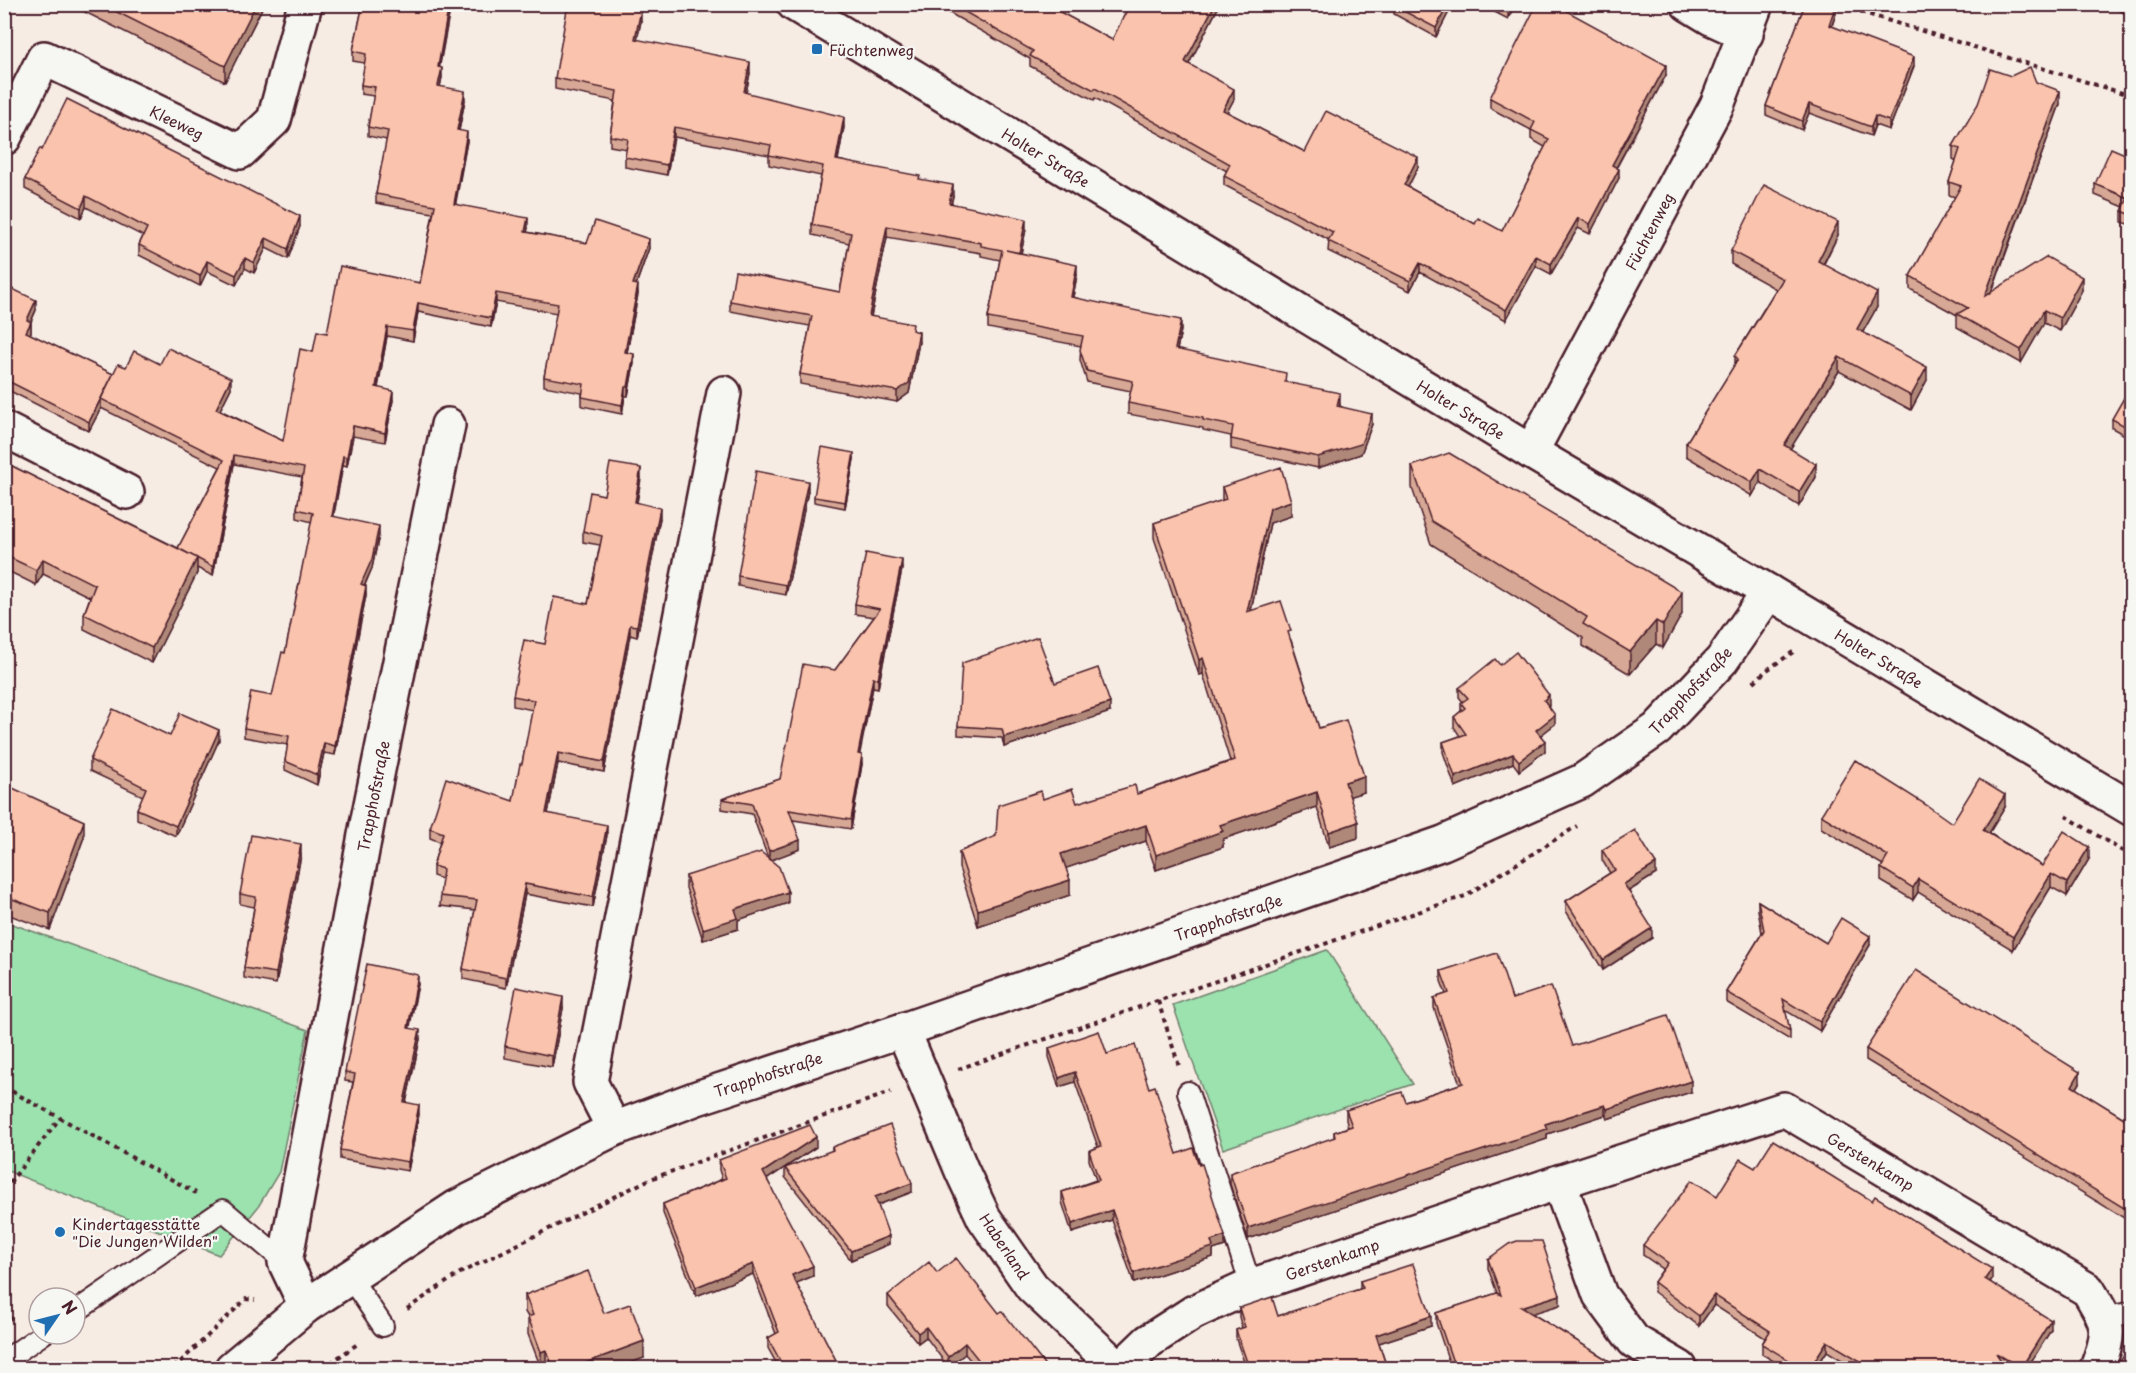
<svg xmlns="http://www.w3.org/2000/svg" width="2136" height="1373" font-family="'Playpen Sans',sans-serif">
	<rect width="100%" height="100%" fill="#f7ece4"/>
	<filter id="ink" filterUnits="userSpaceOnUse"><feTurbulence type="fractalNoise" baseFrequency=".0167" numOctaves="2"/><feDisplacementMap in="SourceGraphic" scale="12" xChannelSelector="R" yChannelSelector="G"/><feConvolveMatrix kernelMatrix="1 2 1 2 8 2 1 2 1" color-interpolation-filters="sRGB"/></filter>
	<g filter="url(#ink)">
		<g fill="#9be2af" stroke="#72806d" stroke-width="1.5">
			<path d="M 4,921 L 308,1030 L 279,1172 L 258,1207 L 219,1255 L 5,1170 Z"/>
			<path d="M 1327,950 L 1413,1084 L 1223,1149 L 1173,1005 Z"/>
		</g>
		<g fill="none" stroke-linecap="round" stroke-linejoin="round">
			<defs>
				<g id="lane">
					<path d="M 1188,1092 L 1251,1286"/>
					<path d="M 350,1277 L 383,1326"/>
					<path d="M 75,1312 L 223,1210 L 285,1262"/>
					<path d="M 2105,1318 L 2132,1312"/>
					<path d="M 4,1361 L 43,1334"/>
				</g>
				<g id="street">
					<path d="M 1688,4 L 1711,18 L 1746,34"/>
					<path d="M 4,138 L 44,58 L 240,152 L 274,120 L 305,4"/>
					<path d="M 4,429 L 127,492"/>
					<path d="M 1531,452 L 1717,105 L 1756,4"/>
					<path d="M 903,1030 L 962,1171 L 984,1218 L 1032,1287 L 1118,1368"/>
					<path d="M 614,1129 L 590,1082 L 724,393"/>
					<path d="M 1559,1182 L 1600,1295 L 1634,1341 L 1680,1368"/>
					<path d="M 306,1306 L 285,1262 L 368,819 L 448,425"/>
					<path d="M 1121,1368 L 1149,1341 L 1194,1312 L 1251,1286 L 1559,1182 L 1784,1109 L 2088,1290 C 2109,1325 2112,1329 2097,1368"/>
				</g>
				<g id="secondary">
					<path d="M 794,4 L 1531,452 L 1769,592 L 2132,809"/>
					<path d="M 232,1368 L 306,1306 L 457,1207 L 614,1129 L 697,1098 L 903,1030 L 1443,843 L 1582,781 L 1657,729 L 1722,660 L 1769,592"/>
				</g>
			</defs>
			<use href="#lane" stroke="#4a1f2b" stroke-width="24"/>
			<use href="#street" stroke="#4a1f2b" stroke-width="38"/>
			<use href="#secondary" stroke="#4a1f2b" stroke-width="38"/>
			<g stroke="#4a1f2b" stroke-width="4" stroke-dasharray="4.5 4.5" stroke-linecap="butt">
				<path d="M 1835,4 L 2132,96"/>
				<path d="M 1754,682 L 1767,670 L 1796,650"/>
				<path d="M 2066,816 L 2132,857"/>
				<path d="M 1158,1001 L 1179,1066"/>
				<path d="M 958,1069 L 1465,896 L 1577,826"/>
				<path d="M 4,1087 L 196,1193"/>
				<path d="M 4,1190 L 60,1118"/>
				<path d="M 407,1309 L 460,1273 L 648,1180 L 891,1092"/>
				<path d="M 4,1310 L 11,1320"/>
				<path d="M 174,1368 L 246,1299 L 255,1300"/>
				<path d="M 323,1368 L 359,1343"/>
			</g>
			<use href="#lane" stroke="#f6f6f2" stroke-width="20"/>
			<use href="#street" stroke="#f6f6f2" stroke-width="33"/>
			<use href="#secondary" stroke="#f6f6f2" stroke-width="33"/>
		</g>
		<g fill="#d7a895" stroke="#4a1f2b" stroke-width="1.5">
			<path d="M 69,4 L 263,4 L 263,6 L 225,82 Z"/>
			<path d="M 363,4 L 451,4 L 439,67 L 442,77 L 440,87 L 465,100 L 459,131 L 467,141 L 455,204 L 528,228 L 527,232 L 587,243 L 649,248 L 636,285 L 638,294 L 627,353 L 634,363 L 628,396 L 625,396 L 622,414 L 582,406 L 582,393 L 544,386 L 544,377 L 557,313 L 496,302 L 491,327 L 418,312 L 413,341 L 387,336 L 378,388 L 393,400 L 385,442 L 353,436 L 347,466 L 343,465 L 333,517 L 379,535 L 372,568 L 365,585 L 366,595 L 335,755 L 324,753 L 317,785 L 285,770 L 285,761 L 288,745 L 244,737 L 244,728 L 272,696 L 285,653 L 312,522 L 297,518 L 297,509 L 302,477 L 234,464 L 213,576 L 197,568 L 197,573 L 152,663 L 84,629 L 84,614 L 90,597 L 43,574 L 36,585 L 4,569 L 4,462 L 178,548 L 220,467 L 101,408 L 89,431 L 4,388 L 4,285 L 36,310 L 31,322 L 31,332 L 30,334 L 113,374 L 126,367 L 160,364 L 231,388 L 220,410 L 283,441 L 313,352 L 327,333 L 420,283 L 433,213 L 376,203 L 376,194 L 387,140 L 368,136 L 368,127 L 374,96 L 361,94 L 361,85 L 365,63 L 353,61 L 353,51 Z"/>
			<path d="M 939,4 L 1045,4 L 1112,40 L 1130,4 L 1220,4 L 1189,64 L 1234,99 L 1227,112 L 1305,152 L 1418,167 L 1408,187 L 1475,224 L 1502,231 L 1545,147 L 1531,139 L 1531,130 L 1490,108 L 1490,98 L 1666,75 L 1617,167 L 1619,178 L 1590,234 L 1578,228 L 1551,274 L 1536,266 L 1506,320 L 1420,272 L 1410,291 L 1328,251 L 1329,240 L 1224,185 L 1224,176 L 1227,171 L 1095,98 L 1094,100 L 1030,66 L 1030,59 L 939,7 Z"/>
			<path d="M 1453,4 L 1436,37 L 1394,14 L 1394,6 Z"/>
			<path d="M 1479,4 L 1515,4 L 1508,19 Z"/>
			<path d="M 1805,4 L 1839,4 L 1832,26 L 1914,66 L 1889,130 L 1875,125 L 1871,136 L 1809,113 L 1802,130 L 1766,115 L 1766,106 Z"/>
			<path d="M 2105,4 L 2132,4 L 2132,14 L 2131,16 Z"/>
			<path d="M 641,21 L 637,40 L 750,73 L 746,93 L 844,127 L 838,160 L 920,180 L 953,196 L 951,204 L 1026,229 L 1021,253 L 1077,275 L 1073,297 L 1181,330 L 1177,350 L 1286,383 L 1340,404 L 1340,406 L 1372,424 L 1361,454 L 1318,468 L 1231,449 L 1231,436 L 1203,430 L 1203,428 L 1128,414 L 1128,403 L 1131,391 L 1087,382 L 1080,360 L 1081,346 L 988,328 L 988,318 L 1000,260 L 981,256 L 981,253 L 887,237 L 871,316 L 913,331 L 919,342 L 909,393 L 897,402 L 800,384 L 800,374 L 810,326 L 730,311 L 730,301 L 840,292 L 849,243 L 812,235 L 812,225 L 821,176 L 769,165 L 769,155 L 674,137 L 667,175 L 625,167 L 625,157 L 627,149 L 610,146 L 610,136 L 615,101 L 555,89 L 555,78 Z"/>
			<path d="M 2011,76 L 2036,82 L 2060,104 L 1992,292 L 2082,290 L 2060,331 L 2044,323 L 2021,363 L 1957,327 L 1957,315 L 1910,289 L 1910,276 L 1955,197 L 1949,195 L 1949,182 L 1956,161 L 1953,159 L 1953,146 Z"/>
			<path d="M 2132,157 L 2132,225 L 2122,222 L 2122,211 L 2124,207 L 2095,195 L 2095,184 Z"/>
			<path d="M 25,179 L 300,226 L 288,259 L 266,248 L 254,273 L 245,268 L 236,285 L 207,271 L 200,286 L 139,255 L 139,245 L 143,236 L 86,207 L 81,218 L 25,189 Z"/>
			<path d="M 1838,235 L 1824,264 L 1877,307 L 1863,332 L 1927,380 L 1911,410 L 1839,371 L 1790,449 L 1816,477 L 1799,506 L 1760,482 L 1752,496 L 1686,456 L 1686,443 L 1735,365 L 1735,356 L 1776,289 L 1731,264 L 1731,251 Z"/>
			<path d="M 2132,384 L 2132,439 L 2112,428 L 2112,419 Z"/>
			<path d="M 854,459 L 845,508 L 814,502 L 814,497 Z"/>
			<path d="M 1412,466 L 1682,614 L 1663,648 L 1656,644 L 1630,674 L 1583,646 L 1583,638 L 1431,544 L 1412,488 Z"/>
			<path d="M 641,478 L 637,503 L 660,518 L 637,637 L 630,635 L 604,772 L 558,763 L 548,813 L 607,835 L 593,907 L 525,894 L 506,988 L 463,979 L 463,969 L 475,910 L 440,906 L 442,879 L 433,876 L 433,866 L 440,842 L 430,838 L 430,828 L 513,801 L 522,764 L 533,710 L 513,706 L 513,696 L 545,644 L 588,604 L 600,545 L 583,542 L 583,531 L 604,495 Z"/>
			<path d="M 1222,487 L 1291,516 L 1270,523 L 1251,611 L 1291,640 L 1319,728 L 1364,792 L 1350,796 L 1358,838 L 1329,847 L 1317,807 L 1223,839 L 1223,847 L 1156,870 L 1146,841 L 1066,868 L 1070,895 L 978,926 L 959,868 L 959,852 L 996,836 L 1043,799 L 1077,803 L 1137,794 L 1230,761 L 1203,674 L 1199,675 L 1154,538 L 1154,523 L 1222,501 Z"/>
			<path d="M 808,491 L 786,595 L 738,586 L 738,576 Z"/>
			<path d="M 902,569 L 878,688 L 873,687 L 859,754 L 862,764 L 851,829 L 793,820 L 800,849 L 770,860 L 788,903 L 738,920 L 738,929 L 703,940 L 686,888 L 686,876 L 768,858 L 752,814 L 722,809 L 722,799 L 780,779 L 835,670 L 874,617 L 855,614 L 855,604 Z"/>
			<path d="M 1500,665 L 1549,705 L 1548,706 L 1555,724 L 1541,735 L 1545,751 L 1519,771 L 1513,763 L 1455,787 L 1443,752 L 1443,742 L 1460,736 L 1454,727 L 1454,717 L 1461,711 L 1461,703 L 1463,702 L 1459,697 L 1459,688 Z"/>
			<path d="M 1055,683 L 1110,712 L 1004,747 L 1002,738 L 958,735 L 958,726 Z"/>
			<path d="M 170,736 L 219,740 L 176,836 L 137,819 L 137,809 L 143,796 L 90,771 L 90,760 Z"/>
			<path d="M 4,784 L 84,837 L 50,930 L 4,913 Z"/>
			<path d="M 2005,807 L 1989,833 L 2042,866 L 2089,859 L 2067,896 L 2051,887 L 2013,950 L 1918,892 L 1913,900 L 1881,881 L 1881,868 L 1883,865 L 1821,828 L 1821,815 L 1952,823 Z"/>
			<path d="M 1602,850 L 1656,874 L 1629,891 L 1652,938 L 1603,970 L 1566,911 L 1566,901 L 1610,873 L 1602,860 Z"/>
			<path d="M 301,855 L 276,984 L 244,978 L 244,968 L 254,907 L 240,904 L 240,894 Z"/>
			<path d="M 1758,901 L 1826,943 L 1870,945 L 1820,1031 L 1785,1010 L 1790,1031 L 1790,1040 L 1726,1002 L 1726,992 L 1762,933 L 1758,910 Z"/>
			<path d="M 1441,971 L 1512,999 L 1572,1046 L 1691,1092 L 1607,1119 L 1605,1115 L 1547,1134 L 1547,1139 L 1248,1239 L 1230,1184 L 1230,1173 L 1334,1138 L 1334,1132 L 1348,1127 L 1346,1120 L 1346,1110 L 1406,1102 L 1460,1084 L 1434,1008 L 1434,998 L 1446,994 L 1441,981 Z"/>
			<path d="M 418,984 L 409,1028 L 420,1039 L 406,1103 L 419,1114 L 408,1171 L 340,1159 L 340,1150 L 353,1082 L 345,1081 L 345,1072 Z"/>
			<path d="M 563,1008 L 552,1067 L 505,1058 L 505,1046 Z"/>
			<path d="M 1049,1048 L 1107,1054 L 1149,1088 L 1177,1154 L 1225,1246 L 1213,1250 L 1213,1257 L 1134,1283 L 1112,1220 L 1072,1233 L 1062,1202 L 1062,1192 L 1096,1180 L 1089,1160 L 1089,1151 L 1098,1147 L 1075,1082 L 1059,1087 L 1049,1057 Z"/>
			<path d="M 1866,1049 L 2080,1083 L 2076,1089 L 2132,1123 L 2132,1223 L 1866,1060 Z"/>
			<path d="M 816,1147 L 767,1179 L 813,1276 L 796,1283 L 840,1368 L 779,1368 L 768,1348 L 768,1338 L 776,1334 L 753,1274 L 696,1296 L 663,1213 L 663,1204 L 722,1179 L 719,1170 L 719,1160 Z"/>
			<path d="M 832,1147 L 912,1192 L 878,1205 L 889,1244 L 851,1260 L 785,1177 L 785,1168 L 832,1151 Z"/>
			<path d="M 1755,1168 L 1992,1279 L 1990,1282 L 2051,1330 L 2027,1368 L 1855,1368 L 1827,1351 L 1816,1368 L 1785,1368 L 1762,1354 L 1762,1344 L 1765,1338 L 1714,1305 L 1699,1326 L 1654,1292 L 1654,1282 L 1663,1269 L 1643,1255 L 1643,1245 L 1717,1196 Z"/>
			<path d="M 1488,1259 L 1560,1305 L 1531,1313 L 1621,1368 L 1451,1368 L 1436,1323 L 1436,1313 L 1497,1293 L 1488,1268 Z"/>
			<path d="M 937,1273 L 999,1313 L 1047,1368 L 977,1368 L 965,1354 L 948,1367 L 926,1337 L 918,1343 L 888,1306 L 888,1295 Z"/>
			<path d="M 1360,1281 L 1431,1326 L 1379,1343 L 1387,1368 L 1246,1368 L 1236,1339 L 1236,1330 L 1242,1328 L 1239,1317 L 1239,1308 L 1278,1316 L 1360,1289 Z"/>
			<path d="M 525,1295 L 604,1313 L 644,1358 L 616,1368 L 547,1368 L 546,1366 L 541,1368 L 528,1334 L 528,1317 L 525,1312 Z"/>
		</g>
		<g fill="#af8879" stroke="#4a1f2b" stroke-width="1.5">
			<path d="M 256,4 L 263,4 L 263,6 L 225,82 L 225,66 Z"/>
			<path d="M 449,4 L 451,4 L 438,76 L 438,67 Z"/>
			<path d="M 1215,4 L 1220,4 L 1185,71 L 1185,62 Z"/>
			<path d="M 1448,4 L 1453,4 L 1436,37 L 1436,28 Z"/>
			<path d="M 1511,4 L 1515,4 L 1508,19 L 1508,10 Z"/>
			<path d="M 1836,4 L 1839,4 L 1829,34 L 1829,25 Z"/>
			<path d="M 641,10 L 641,21 L 635,50 L 635,39 Z"/>
			<path d="M 1914,57 L 1914,66 L 1889,130 L 1889,121 Z"/>
			<path d="M 750,62 L 750,73 L 744,102 L 744,92 Z"/>
			<path d="M 1666,65 L 1666,75 L 1612,175 L 1612,165 Z"/>
			<path d="M 442,68 L 442,77 L 438,96 L 438,86 Z"/>
			<path d="M 1234,89 L 1234,99 L 1223,120 L 1223,110 Z"/>
			<path d="M 465,91 L 465,100 L 457,139 L 457,130 Z"/>
			<path d="M 2060,91 L 2060,104 L 1985,309 L 1985,296 Z"/>
			<path d="M 1809,104 L 1809,113 L 1802,130 L 1802,121 Z"/>
			<path d="M 1875,116 L 1875,125 L 1871,136 L 1871,127 Z"/>
			<path d="M 844,117 L 844,127 L 836,170 L 836,160 Z"/>
			<path d="M 674,127 L 674,137 L 667,175 L 667,165 Z"/>
			<path d="M 467,132 L 467,141 L 454,213 L 454,204 Z"/>
			<path d="M 1418,157 L 1418,167 L 1404,195 L 1404,185 Z"/>
			<path d="M 1619,169 L 1619,178 L 1590,234 L 1590,224 Z"/>
			<path d="M 953,185 L 953,196 L 949,214 L 949,203 Z"/>
			<path d="M 86,196 L 86,207 L 81,218 L 81,208 Z"/>
			<path d="M 300,216 L 300,226 L 288,259 L 288,249 Z"/>
			<path d="M 528,218 L 528,228 L 525,241 L 525,232 Z"/>
			<path d="M 1578,218 L 1578,228 L 1551,274 L 1551,264 Z"/>
			<path d="M 1026,219 L 1026,229 L 1019,263 L 1019,253 Z"/>
			<path d="M 1838,222 L 1838,235 L 1818,274 L 1818,261 Z"/>
			<path d="M 887,226 L 887,237 L 869,326 L 869,316 Z"/>
			<path d="M 266,238 L 266,248 L 254,273 L 254,263 Z"/>
			<path d="M 649,239 L 649,248 L 633,293 L 633,284 Z"/>
			<path d="M 1536,256 L 1536,266 L 1506,320 L 1506,310 Z"/>
			<path d="M 245,258 L 245,268 L 236,285 L 236,275 Z"/>
			<path d="M 207,261 L 207,271 L 200,286 L 200,276 Z"/>
			<path d="M 1420,263 L 1420,272 L 1410,291 L 1410,281 Z"/>
			<path d="M 1077,265 L 1077,275 L 1071,307 L 1071,297 Z"/>
			<path d="M 2082,277 L 2082,290 L 2060,331 L 2060,318 Z"/>
			<path d="M 638,285 L 638,294 L 625,362 L 625,352 Z"/>
			<path d="M 496,293 L 496,302 L 491,327 L 491,318 Z"/>
			<path d="M 1877,293 L 1877,307 L 1857,342 L 1857,329 Z"/>
			<path d="M 36,300 L 36,310 L 27,330 L 27,320 Z"/>
			<path d="M 418,303 L 418,312 L 413,341 L 413,331 Z"/>
			<path d="M 2044,310 L 2044,323 L 2021,363 L 2021,350 Z"/>
			<path d="M 1181,320 L 1181,330 L 1175,360 L 1175,349 Z"/>
			<path d="M 31,322 L 31,332 L 26,342 L 26,332 Z"/>
			<path d="M 387,327 L 387,336 L 376,397 L 376,387 Z"/>
			<path d="M 919,332 L 919,342 L 909,393 L 897,402 L 897,391 Z"/>
			<path d="M 634,354 L 634,363 L 628,396 L 628,387 Z"/>
			<path d="M 1839,357 L 1839,371 L 1784,459 L 1784,445 Z"/>
			<path d="M 1927,367 L 1927,380 L 1911,410 L 1911,396 Z"/>
			<path d="M 231,378 L 231,388 L 216,418 L 216,409 Z"/>
			<path d="M 625,387 L 625,396 L 622,414 L 622,405 Z"/>
			<path d="M 393,391 L 393,400 L 385,442 L 385,433 Z"/>
			<path d="M 1340,393 L 1340,404 L 1337,416 L 1337,406 Z"/>
			<path d="M 101,399 L 101,408 L 89,431 L 89,422 Z"/>
			<path d="M 1372,414 L 1372,424 L 1361,454 L 1318,468 L 1318,457 Z"/>
			<path d="M 353,426 L 353,436 L 347,466 L 347,457 Z"/>
			<path d="M 854,453 L 854,459 L 845,508 L 845,502 Z"/>
			<path d="M 234,455 L 234,464 L 213,576 L 213,567 Z"/>
			<path d="M 343,456 L 343,465 L 332,526 L 332,516 Z"/>
			<path d="M 1816,464 L 1816,477 L 1799,506 L 1799,492 Z"/>
			<path d="M 641,468 L 641,478 L 635,513 L 635,502 Z"/>
			<path d="M 1760,469 L 1760,482 L 1752,496 L 1752,482 Z"/>
			<path d="M 808,481 L 808,491 L 786,595 L 786,585 Z"/>
			<path d="M 1291,501 L 1291,516 L 1270,523 L 1247,628 L 1247,612 L 1270,508 Z"/>
			<path d="M 660,508 L 660,518 L 637,637 L 637,626 Z"/>
			<path d="M 379,526 L 379,535 L 372,568 L 361,593 L 361,584 Z"/>
			<path d="M 197,558 L 197,573 L 152,663 L 152,648 Z"/>
			<path d="M 43,559 L 43,574 L 36,585 L 36,570 Z"/>
			<path d="M 902,560 L 902,569 L 878,688 L 878,679 Z"/>
			<path d="M 366,586 L 366,595 L 335,755 L 335,746 Z"/>
			<path d="M 1682,592 L 1682,614 L 1663,648 L 1663,625 Z"/>
			<path d="M 1656,621 L 1656,644 L 1630,674 L 1630,652 Z"/>
			<path d="M 630,625 L 630,635 L 604,772 L 604,762 Z"/>
			<path d="M 1203,658 L 1203,674 L 1199,675 L 1199,660 Z"/>
			<path d="M 873,678 L 873,687 L 858,763 L 858,754 Z"/>
			<path d="M 1549,695 L 1549,705 L 1544,709 L 1544,700 Z"/>
			<path d="M 1110,703 L 1110,712 L 1004,747 L 1004,737 Z"/>
			<path d="M 1555,715 L 1555,724 L 1536,739 L 1536,730 Z"/>
			<path d="M 219,730 L 219,740 L 176,836 L 176,826 Z"/>
			<path d="M 1545,741 L 1545,751 L 1519,771 L 1519,761 Z"/>
			<path d="M 324,743 L 324,753 L 317,785 L 317,775 Z"/>
			<path d="M 558,753 L 558,763 L 546,823 L 546,813 Z"/>
			<path d="M 1513,754 L 1513,763 L 1455,787 L 1455,777 Z"/>
			<path d="M 862,755 L 862,764 L 851,829 L 851,820 Z"/>
			<path d="M 1364,776 L 1364,792 L 1345,798 L 1345,782 Z"/>
			<path d="M 1317,792 L 1317,807 L 1223,839 L 1223,847 L 1156,870 L 1156,855 L 1220,825 Z"/>
			<path d="M 2005,795 L 2005,807 L 1983,843 L 1983,830 Z"/>
			<path d="M 84,821 L 84,837 L 50,930 L 50,913 Z"/>
			<path d="M 1358,822 L 1358,838 L 1329,847 L 1329,832 Z"/>
			<path d="M 607,825 L 607,835 L 593,907 L 593,897 Z"/>
			<path d="M 1146,825 L 1146,841 L 1061,870 L 1061,854 Z"/>
			<path d="M 800,840 L 800,849 L 769,861 L 769,851 Z"/>
			<path d="M 301,844 L 301,855 L 276,984 L 276,973 Z"/>
			<path d="M 2089,847 L 2089,859 L 2067,896 L 2067,883 Z"/>
			<path d="M 1656,864 L 1656,874 L 1624,894 L 1624,884 Z"/>
			<path d="M 2051,874 L 2051,887 L 2013,950 L 2013,937 Z"/>
			<path d="M 1918,879 L 1918,892 L 1913,900 L 1913,888 Z"/>
			<path d="M 1070,880 L 1070,895 L 978,926 L 978,910 Z"/>
			<path d="M 525,884 L 525,894 L 506,988 L 506,978 Z"/>
			<path d="M 788,892 L 788,903 L 738,920 L 738,929 L 703,940 L 703,929 L 735,909 Z"/>
			<path d="M 1652,928 L 1652,938 L 1603,970 L 1603,960 Z"/>
			<path d="M 1870,936 L 1870,945 L 1820,1031 L 1820,1022 Z"/>
			<path d="M 418,975 L 418,984 L 408,1037 L 408,1028 Z"/>
			<path d="M 563,997 L 563,1008 L 552,1067 L 552,1056 Z"/>
			<path d="M 420,1030 L 420,1039 L 404,1111 L 404,1102 Z"/>
			<path d="M 1075,1072 L 1075,1082 L 1059,1087 L 1059,1078 Z"/>
			<path d="M 2080,1072 L 2080,1083 L 2072,1096 L 2072,1086 Z"/>
			<path d="M 1691,1081 L 1691,1092 L 1607,1119 L 1607,1109 Z"/>
			<path d="M 419,1105 L 419,1114 L 408,1171 L 408,1162 Z"/>
			<path d="M 1605,1105 L 1605,1115 L 1547,1134 L 1547,1139 L 1248,1239 L 1248,1228 L 1545,1124 Z"/>
			<path d="M 816,1137 L 816,1147 L 763,1182 L 763,1172 Z"/>
			<path d="M 912,1183 L 912,1192 L 875,1206 L 875,1197 Z"/>
			<path d="M 1112,1210 L 1112,1220 L 1072,1233 L 1072,1224 Z"/>
			<path d="M 889,1236 L 889,1244 L 851,1260 L 851,1251 Z"/>
			<path d="M 1225,1236 L 1225,1246 L 1213,1250 L 1213,1257 L 1134,1283 L 1134,1273 L 1211,1241 Z"/>
			<path d="M 753,1264 L 753,1274 L 696,1296 L 696,1287 Z"/>
			<path d="M 813,1266 L 813,1276 L 792,1285 L 792,1275 Z"/>
			<path d="M 1992,1269 L 1992,1279 L 1985,1289 L 1985,1279 Z"/>
			<path d="M 1560,1295 L 1560,1305 L 1521,1317 L 1521,1307 Z"/>
			<path d="M 1714,1295 L 1714,1305 L 1699,1326 L 1699,1316 Z"/>
			<path d="M 1431,1316 L 1431,1326 L 1376,1344 L 1376,1335 Z"/>
			<path d="M 2051,1320 L 2051,1330 L 2027,1368 L 2021,1368 Z"/>
			<path d="M 926,1327 L 926,1337 L 918,1343 L 918,1333 Z"/>
			<path d="M 644,1341 L 644,1358 L 616,1368 L 572,1368 Z"/>
			<path d="M 1827,1341 L 1827,1351 L 1816,1368 L 1810,1368 Z"/>
			<path d="M 965,1343 L 965,1354 L 948,1367 L 948,1357 Z"/>
			<path d="M 546,1350 L 546,1366 L 541,1368 L 541,1352 Z"/>
			<path d="M 1269,1362 L 1269,1368 L 1249,1368 Z"/>
		</g>
		<g fill="#fac3ad" stroke="#4a1f2b" stroke-width="1.5">
			<path d="M 101,4 L 256,4 L 225,66 Z"/>
			<path d="M 363,4 L 449,4 L 438,67 L 442,68 L 438,86 L 465,91 L 457,130 L 467,132 L 454,204 L 528,218 L 525,232 L 587,243 L 595,221 L 649,239 L 633,284 L 638,285 L 625,352 L 634,354 L 628,387 L 625,387 L 622,405 L 582,397 L 584,384 L 544,377 L 558,304 L 496,293 L 491,318 L 418,303 L 413,331 L 387,327 L 376,387 L 393,391 L 385,433 L 353,426 L 347,457 L 343,456 L 332,516 L 379,526 L 372,559 L 361,584 L 366,586 L 335,746 L 324,743 L 317,775 L 285,761 L 289,736 L 244,728 L 251,692 L 272,696 L 282,652 L 285,653 L 313,513 L 297,509 L 304,468 L 234,455 L 213,567 L 178,548 L 224,460 L 101,399 L 118,364 L 126,367 L 134,351 L 160,364 L 168,348 L 231,378 L 216,409 L 283,441 L 300,349 L 313,352 L 317,331 L 327,333 L 340,266 L 420,283 L 435,205 L 376,194 L 388,131 L 368,127 L 375,87 L 361,85 L 366,54 L 353,51 Z"/>
			<path d="M 568,4 L 609,4 L 641,10 L 635,39 L 750,62 L 744,92 L 844,117 L 836,160 L 920,176 L 919,179 L 953,185 L 949,203 L 1026,219 L 1019,253 L 1006,250 L 1077,265 L 1071,297 L 1181,320 L 1175,349 L 1286,373 L 1285,382 L 1340,393 L 1337,406 L 1372,414 L 1361,444 L 1318,457 L 1231,439 L 1233,426 L 1203,420 L 1203,418 L 1128,403 L 1133,381 L 1087,371 L 1080,350 L 1083,336 L 988,318 L 1002,250 L 981,246 L 981,243 L 887,226 L 869,316 L 913,324 L 912,330 L 919,332 L 909,383 L 897,391 L 800,374 L 812,316 L 730,301 L 735,271 L 840,292 L 851,233 L 812,225 L 823,166 L 769,155 L 771,145 L 674,127 L 667,165 L 625,157 L 628,139 L 610,136 L 617,91 L 555,78 Z"/>
			<path d="M 951,4 L 1045,4 L 1112,40 L 1130,4 L 1215,4 L 1185,62 L 1234,89 L 1223,110 L 1305,152 L 1326,111 L 1418,157 L 1404,185 L 1475,224 L 1478,218 L 1502,231 L 1549,139 L 1531,130 L 1535,122 L 1490,98 L 1537,4 L 1554,4 L 1666,65 L 1612,165 L 1619,169 L 1590,224 L 1578,218 L 1551,264 L 1536,256 L 1506,310 L 1420,263 L 1410,281 L 1328,241 L 1333,232 L 1224,176 L 1230,164 L 1095,88 L 1094,90 L 1030,56 L 1033,51 Z"/>
			<path d="M 1394,4 L 1448,4 L 1436,28 L 1394,6 Z"/>
			<path d="M 1497,4 L 1511,4 L 1508,10 Z"/>
			<path d="M 1805,4 L 1836,4 L 1829,25 L 1914,57 L 1889,121 L 1875,116 L 1871,127 L 1809,104 L 1802,121 L 1766,106 Z"/>
			<path d="M 2030,67 L 2036,82 L 2060,91 L 1985,296 L 2047,257 L 2082,277 L 2060,318 L 2044,310 L 2021,350 L 1957,314 L 1968,308 L 1910,276 L 1961,186 L 1949,182 L 1960,149 L 1953,146 L 1978,104 L 1990,69 L 2011,76 Z"/>
			<path d="M 67,99 L 300,216 L 288,249 L 266,238 L 254,263 L 245,258 L 236,275 L 207,261 L 200,276 L 139,245 L 147,228 L 86,196 L 81,208 L 25,179 L 40,148 L 42,150 Z"/>
			<path d="M 2111,148 L 2132,157 L 2132,215 L 2122,211 L 2128,198 L 2095,184 Z"/>
			<path d="M 1764,185 L 1838,222 L 1818,261 L 1877,293 L 1857,329 L 1927,367 L 1911,396 L 1839,357 L 1784,445 L 1816,464 L 1799,492 L 1760,469 L 1752,482 L 1686,443 L 1738,359 L 1735,356 L 1783,279 L 1731,251 Z"/>
			<path d="M 4,285 L 36,300 L 27,320 L 31,322 L 26,332 L 113,374 L 89,422 L 4,379 Z"/>
			<path d="M 2132,384 L 2132,430 L 2112,419 Z"/>
			<path d="M 822,447 L 854,453 L 845,502 L 814,497 Z"/>
			<path d="M 1449,453 L 1682,592 L 1663,625 L 1656,621 L 1630,652 L 1583,624 L 1587,617 L 1431,521 L 1412,466 Z"/>
			<path d="M 4,462 L 197,558 L 152,648 L 84,614 L 95,585 L 43,559 L 36,570 L 4,555 Z"/>
			<path d="M 610,463 L 641,468 L 635,502 L 660,508 L 637,626 L 630,625 L 604,762 L 558,753 L 546,813 L 607,825 L 593,897 L 525,884 L 506,978 L 463,969 L 477,900 L 440,896 L 443,869 L 433,866 L 443,833 L 430,828 L 446,778 L 513,801 L 520,764 L 522,764 L 534,700 L 513,696 L 524,640 L 545,644 L 554,597 L 588,604 L 602,536 L 583,531 L 590,492 L 604,495 Z"/>
			<path d="M 1281,467 L 1291,501 L 1270,508 L 1247,612 L 1281,601 L 1291,631 L 1288,632 L 1319,728 L 1346,720 L 1364,776 L 1345,782 L 1358,822 L 1329,832 L 1317,792 L 1220,825 L 1223,831 L 1156,855 L 1146,825 L 1061,854 L 1070,880 L 978,910 L 959,852 L 996,836 L 998,805 L 1041,791 L 1043,799 L 1072,789 L 1077,803 L 1135,785 L 1137,794 L 1235,760 L 1203,658 L 1199,660 L 1154,523 L 1226,499 L 1222,487 Z"/>
			<path d="M 756,471 L 808,481 L 786,585 L 738,576 Z"/>
			<path d="M 866,553 L 902,560 L 878,679 L 873,678 L 858,754 L 862,755 L 851,820 L 789,810 L 800,840 L 769,851 L 752,804 L 722,799 L 780,779 L 803,664 L 835,670 L 880,609 L 855,604 Z"/>
			<path d="M 1038,637 L 1055,683 L 1098,668 L 1110,703 L 1004,737 L 1002,729 L 958,726 L 962,663 Z"/>
			<path d="M 1516,652 L 1549,695 L 1544,700 L 1555,715 L 1536,730 L 1545,741 L 1519,761 L 1513,754 L 1455,777 L 1443,742 L 1466,734 L 1454,717 L 1465,708 L 1461,703 L 1468,698 L 1459,688 L 1495,659 L 1500,665 Z"/>
			<path d="M 113,709 L 170,736 L 180,713 L 219,730 L 176,826 L 137,809 L 146,788 L 90,760 Z"/>
			<path d="M 1855,760 L 1928,806 L 1952,823 L 1979,779 L 2005,795 L 1983,830 L 2042,866 L 2064,831 L 2089,847 L 2067,883 L 2051,874 L 2013,937 L 1918,879 L 1913,888 L 1881,868 L 1888,856 L 1821,815 Z"/>
			<path d="M 4,784 L 84,821 L 50,913 L 4,896 Z"/>
			<path d="M 1635,830 L 1656,864 L 1624,884 L 1652,928 L 1603,960 L 1566,901 L 1615,870 L 1602,850 Z"/>
			<path d="M 251,835 L 301,844 L 276,973 L 244,968 L 256,897 L 240,894 Z"/>
			<path d="M 761,852 L 779,867 L 788,892 L 735,909 L 738,918 L 703,929 L 686,876 Z"/>
			<path d="M 1758,901 L 1826,943 L 1841,918 L 1870,936 L 1820,1022 L 1783,999 L 1790,1031 L 1726,992 L 1764,930 Z"/>
			<path d="M 1497,953 L 1512,999 L 1551,986 L 1572,1046 L 1668,1015 L 1691,1081 L 1607,1109 L 1605,1105 L 1545,1124 L 1547,1129 L 1248,1228 L 1230,1173 L 1335,1137 L 1334,1132 L 1352,1126 L 1346,1110 L 1402,1092 L 1406,1102 L 1463,1083 L 1434,998 L 1449,993 L 1441,971 Z"/>
			<path d="M 367,964 L 418,975 L 408,1028 L 420,1030 L 404,1102 L 419,1105 L 408,1162 L 340,1150 L 355,1074 L 345,1072 Z"/>
			<path d="M 1916,970 L 2080,1072 L 2072,1086 L 2132,1123 L 2132,1213 L 1866,1049 Z"/>
			<path d="M 516,987 L 563,997 L 552,1056 L 505,1046 Z"/>
			<path d="M 1099,1031 L 1107,1054 L 1135,1045 L 1149,1088 L 1155,1086 L 1177,1154 L 1193,1148 L 1199,1165 L 1202,1164 L 1225,1236 L 1211,1241 L 1213,1247 L 1134,1273 L 1112,1210 L 1072,1224 L 1062,1192 L 1099,1180 L 1089,1151 L 1101,1146 L 1075,1072 L 1059,1078 L 1049,1048 Z"/>
			<path d="M 810,1125 L 816,1137 L 763,1172 L 813,1266 L 792,1275 L 840,1368 L 784,1368 L 768,1338 L 779,1332 L 753,1264 L 696,1287 L 663,1204 L 726,1178 L 719,1160 Z"/>
			<path d="M 890,1125 L 912,1183 L 875,1197 L 889,1236 L 851,1251 L 785,1168 L 833,1150 L 832,1147 Z"/>
			<path d="M 1773,1140 L 1872,1201 L 1875,1196 L 1992,1269 L 1985,1279 L 2051,1320 L 2021,1368 L 1996,1353 L 2006,1368 L 1872,1368 L 1827,1341 L 1810,1368 L 1802,1368 L 1762,1344 L 1770,1331 L 1714,1295 L 1699,1316 L 1654,1282 L 1668,1263 L 1643,1245 L 1692,1180 L 1717,1196 L 1740,1159 L 1755,1168 Z"/>
			<path d="M 1517,1241 L 1542,1241 L 1560,1295 L 1521,1307 L 1621,1368 L 1455,1368 L 1436,1313 L 1497,1293 L 1501,1295 L 1488,1259 L 1509,1244 Z"/>
			<path d="M 956,1258 L 999,1313 L 1002,1311 L 1047,1368 L 985,1368 L 965,1343 L 948,1357 L 926,1327 L 918,1333 L 888,1295 L 929,1262 L 937,1273 Z"/>
			<path d="M 1413,1264 L 1431,1316 L 1376,1335 L 1387,1368 L 1272,1368 L 1269,1362 L 1249,1368 L 1236,1330 L 1245,1327 L 1239,1308 L 1272,1297 L 1278,1316 L 1363,1288 L 1360,1281 Z"/>
			<path d="M 588,1271 L 604,1313 L 630,1304 L 644,1341 L 572,1368 L 554,1368 L 546,1350 L 541,1352 L 528,1317 L 533,1315 L 525,1295 Z"/>
			<path d="M 2130,1346 L 2132,1348 L 2132,1368 L 2116,1368 Z"/>
		</g>
	</g>
	<g fill="#1f6fb2" stroke="#f6f6f2" stroke-width="2">
		<rect x="811" y="43" width="12" height="12" rx="3"/>
		<circle cx="60" cy="1232" r="6"/>
	</g>
	<g text-anchor="middle" dominant-baseline="central" stroke-width="4.5" stroke-linejoin="round" paint-order="stroke">
		<g font-size="15" fill="#4a1f2b" stroke="#f6f6f2" text-anchor="start">
			<text x="829" y="49">Füchtenweg</text>
			<text x="72" y="1223">Kindertagesstätte<tspan x="72" dy="17">"Die Jungen Wilden"</tspan></text>
		</g>
		<g font-size="15" fill="#4a1f2b" stroke="#f6f6f2">
			<text transform="translate(177 122) rotate(26)">Kleeweg</text>
			<text transform="translate(1046 157) rotate(31)">Holter Straße</text>
			<text transform="translate(1649 231) rotate(-62)">Füchtenweg</text>
			<text transform="translate(1461 409) rotate(31)">Holter Straße</text>
			<text transform="translate(1879 658) rotate(31)">Holter Straße</text>
			<text transform="translate(1690 690) rotate(-47)">Trapphofstraße</text>
			<text transform="translate(373 796) rotate(-79)">Trapphofstraße</text>
			<text transform="translate(1228 917) rotate(-19)">Trapphofstraße</text>
			<text transform="translate(768 1074) rotate(-18)">Trapphofstraße</text>
			<text transform="translate(1871 1161) rotate(31)">Gerstenkamp</text>
			<text transform="translate(1005 1246) rotate(56)">Haberland</text>
			<text transform="translate(1332 1259) rotate(-19)">Gerstenkamp</text>
		</g>
	</g>
	<rect width="2136" height="1373" fill="none" stroke="#f6f6f2" stroke-width="24"/>
	<rect x="12" y="12" width="2112" height="1349" fill="none" stroke="#4a1f2b" stroke-width="2" filter="url(#ink)"/>
	<g transform="translate(57 1316) rotate(55)"><circle r="28" fill="#f6f6f2" stroke="#b1a0a2" stroke-width="1.5"/>
	<path d="M0-4.5L10 22L0 15L-10 22Z" fill="#1f6fb2"/>
	<text y="-9" font-size="16" font-weight="bold" text-anchor="middle" fill="#4a1f2b">N</text>
	</g>
</svg>
